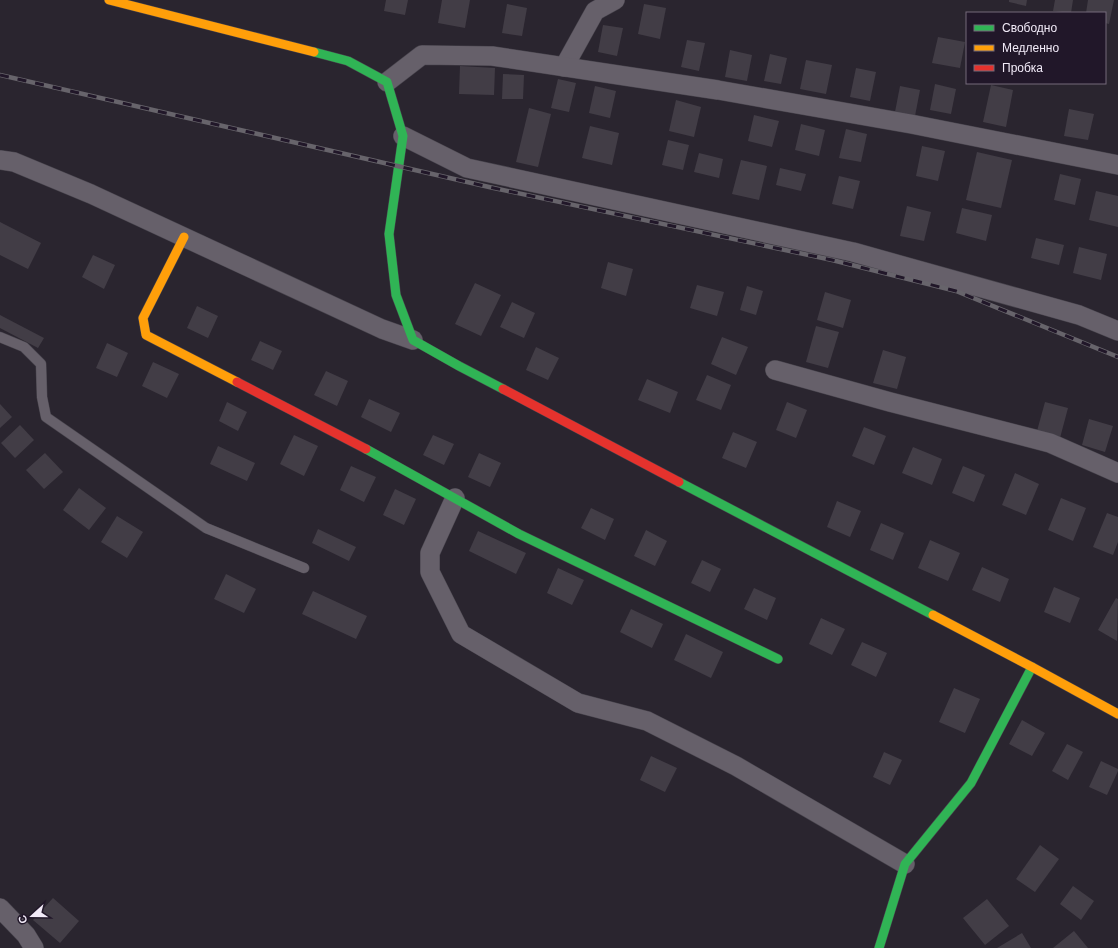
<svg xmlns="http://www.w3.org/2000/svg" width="1118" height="948" font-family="'Work Sans',sans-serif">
	<rect width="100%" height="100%" fill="#2a252f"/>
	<g fill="#423d46">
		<path d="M 386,0 L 408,0 L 405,15 L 384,11 Z"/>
		<path d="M 442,0 L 470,0 L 465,28 L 438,23 Z"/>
		<path d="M 1009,0 L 1027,0 L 1026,6 L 1009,2 Z"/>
		<path d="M 1055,0 L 1073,0 L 1071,13 L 1053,11 Z"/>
		<path d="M 1088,0 L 1114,0 L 1109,24 L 1105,23 L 1105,13 L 1086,13 Z"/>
		<path d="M 507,4 L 527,8 L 522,36 L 502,33 Z"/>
		<path d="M 644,4 L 666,8 L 660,39 L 638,34 Z"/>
		<path d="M 603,25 L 623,28 L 617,56 L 598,52 Z"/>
		<path d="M 938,37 L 965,42 L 960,68 L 932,63 Z"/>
		<path d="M 687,40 L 705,43 L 699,71 L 681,67 Z"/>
		<path d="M 730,50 L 752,55 L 747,81 L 725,77 Z"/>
		<path d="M 770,54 L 787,58 L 781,84 L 764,81 Z"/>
		<path d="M 806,60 L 832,65 L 826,94 L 800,89 Z"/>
		<path d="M 460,66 L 495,68 L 494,95 L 459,94 Z"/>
		<path d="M 856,68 L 876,72 L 870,101 L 850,97 Z"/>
		<path d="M 503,74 L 524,75 L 523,99 L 502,99 Z"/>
		<path d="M 558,79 L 576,83 L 569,112 L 551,108 Z"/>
		<path d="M 935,84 L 956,89 L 951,114 L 930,110 Z"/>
		<path d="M 991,85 L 1013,90 L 1006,127 L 983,122 Z"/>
		<path d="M 595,86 L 616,91 L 610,118 L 589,113 Z"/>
		<path d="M 900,86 L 920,90 L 915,116 L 895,112 Z"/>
		<path d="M 676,100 L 701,107 L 694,137 L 669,131 Z"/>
		<path d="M 529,108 L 551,114 L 538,167 L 516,162 Z"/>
		<path d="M 1069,109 L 1094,114 L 1088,140 L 1064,136 Z"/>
		<path d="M 754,115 L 779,121 L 772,147 L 748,141 Z"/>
		<path d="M 801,124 L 825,130 L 819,156 L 795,150 Z"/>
		<path d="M 590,126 L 619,133 L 612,165 L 582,158 Z"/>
		<path d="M 846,129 L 867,134 L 861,162 L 839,158 Z"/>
		<path d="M 668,140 L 689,145 L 683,170 L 662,165 Z"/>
		<path d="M 922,146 L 945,151 L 938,181 L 916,176 Z"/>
		<path d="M 977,152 L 1012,160 L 1001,208 L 966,200 Z"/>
		<path d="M 699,153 L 723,159 L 719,178 L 694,172 Z"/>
		<path d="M 741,160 L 767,166 L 759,200 L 732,194 Z"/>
		<path d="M 780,168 L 806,174 L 801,191 L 776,185 Z"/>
		<path d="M 1060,174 L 1081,179 L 1075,205 L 1054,200 Z"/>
		<path d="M 839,176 L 860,181 L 853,209 L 832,204 Z"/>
		<path d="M 1096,191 L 1118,196 L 1118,227 L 1089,220 Z"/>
		<path d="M 907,206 L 931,212 L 924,241 L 900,236 Z"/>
		<path d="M 962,208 L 992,215 L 986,241 L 956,233 Z"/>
		<path d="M 0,222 L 41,243 L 28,269 L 0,255 Z"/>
		<path d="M 1036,238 L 1064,245 L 1059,265 L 1031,258 Z"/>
		<path d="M 1079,247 L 1107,254 L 1101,280 L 1073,273 Z"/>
		<path d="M 93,255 L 115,265 L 104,289 L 82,277 Z"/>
		<path d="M 608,262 L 633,269 L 626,296 L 601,288 Z"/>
		<path d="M 475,283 L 501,295 L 481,336 L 455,324 Z"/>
		<path d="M 697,285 L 724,292 L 717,316 L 690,308 Z"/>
		<path d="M 747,286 L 763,291 L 756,315 L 740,310 Z"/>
		<path d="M 825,292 L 851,300 L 843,328 L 817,320 Z"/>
		<path d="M 512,302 L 535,313 L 524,338 L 500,327 Z"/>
		<path d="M 197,306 L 218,316 L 208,338 L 187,328 Z"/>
		<path d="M 0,315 L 44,338 L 38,348 L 0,328 Z"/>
		<path d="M 816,326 L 839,332 L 828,368 L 806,362 Z"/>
		<path d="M 722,337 L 748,347 L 736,375 L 711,364 Z"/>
		<path d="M 260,341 L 282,351 L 273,370 L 251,360 Z"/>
		<path d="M 107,343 L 128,353 L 117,377 L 96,368 Z"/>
		<path d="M 536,347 L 559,358 L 548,380 L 526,370 Z"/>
		<path d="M 883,350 L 906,357 L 897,389 L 873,383 Z"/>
		<path d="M 153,362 L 179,374 L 167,398 L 142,386 Z"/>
		<path d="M 326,371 L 348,381 L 337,406 L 314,395 Z"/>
		<path d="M 707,375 L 731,385 L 721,410 L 696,400 Z"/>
		<path d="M 647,379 L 678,392 L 670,413 L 638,400 Z"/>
		<path d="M 369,399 L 400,413 L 391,432 L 361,417 Z"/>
		<path d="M 227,402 L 247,412 L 238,431 L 219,421 Z"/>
		<path d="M 787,402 L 807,410 L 796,438 L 776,430 Z"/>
		<path d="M 1045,402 L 1068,408 L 1060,438 L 1037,431 Z"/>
		<path d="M 0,404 L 12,417 L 0,428 Z"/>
		<path d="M 1089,419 L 1113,426 L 1105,452 L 1082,445 Z"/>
		<path d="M 20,425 L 34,440 L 15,458 L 1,443 Z"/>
		<path d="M 864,427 L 886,436 L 874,465 L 852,456 Z"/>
		<path d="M 733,432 L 757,442 L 746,468 L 722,458 Z"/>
		<path d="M 294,435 L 318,446 L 304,476 L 280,464 Z"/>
		<path d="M 433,435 L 454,444 L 444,465 L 423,455 Z"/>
		<path d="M 218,446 L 255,463 L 247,481 L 210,464 Z"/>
		<path d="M 913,447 L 942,459 L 932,485 L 902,473 Z"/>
		<path d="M 45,453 L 63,472 L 44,489 L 26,470 Z"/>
		<path d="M 479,453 L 501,463 L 490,487 L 468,477 Z"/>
		<path d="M 351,466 L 376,477 L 364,502 L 340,490 Z"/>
		<path d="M 963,466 L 985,475 L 974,502 L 952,493 Z"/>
		<path d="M 1015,473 L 1039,484 L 1026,515 L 1002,505 Z"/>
		<path d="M 79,488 L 106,508 L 89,530 L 63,510 Z"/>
		<path d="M 395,489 L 416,499 L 404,525 L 383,515 Z"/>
		<path d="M 1061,498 L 1086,508 L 1073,541 L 1048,530 Z"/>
		<path d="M 837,501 L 861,511 L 850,537 L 827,527 Z"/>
		<path d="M 591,508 L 614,519 L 605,540 L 581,528 Z"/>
		<path d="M 1107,513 L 1118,517 L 1118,542 L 1113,555 L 1093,547 Z"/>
		<path d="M 117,516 L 143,532 L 127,558 L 101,542 Z"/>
		<path d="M 881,523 L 904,533 L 893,560 L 870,550 Z"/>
		<path d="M 318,529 L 356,547 L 349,561 L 312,543 Z"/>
		<path d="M 646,530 L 667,541 L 655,566 L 634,556 Z"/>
		<path d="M 478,531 L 526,553 L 516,574 L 469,551 Z"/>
		<path d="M 930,540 L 960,553 L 948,581 L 918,568 Z"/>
		<path d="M 702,560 L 721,569 L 710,592 L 691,583 Z"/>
		<path d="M 982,567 L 1009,579 L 1000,602 L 972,590 Z"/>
		<path d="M 558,568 L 584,580 L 572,605 L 547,593 Z"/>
		<path d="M 226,574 L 256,589 L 244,613 L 214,599 Z"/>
		<path d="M 1054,587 L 1080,598 L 1070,623 L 1044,612 Z"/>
		<path d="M 754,588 L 776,598 L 767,620 L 744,609 Z"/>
		<path d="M 313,591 L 367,616 L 356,639 L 302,614 Z"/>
		<path d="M 1116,598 L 1118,599 L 1117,641 L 1098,630 Z"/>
		<path d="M 631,609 L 663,624 L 652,648 L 620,632 Z"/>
		<path d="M 821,618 L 845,629 L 832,655 L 809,644 Z"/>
		<path d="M 686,634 L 723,652 L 711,678 L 674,660 Z"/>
		<path d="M 862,642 L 887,653 L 876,677 L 851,665 Z"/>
		<path d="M 954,688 L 980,699 L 965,733 L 939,722 Z"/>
		<path d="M 1022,720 L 1045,733 L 1032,756 L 1009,744 Z"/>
		<path d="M 1067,744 L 1083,752 L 1068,780 L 1052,771 Z"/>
		<path d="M 884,752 L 902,760 L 890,785 L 873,777 Z"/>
		<path d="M 651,756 L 677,768 L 665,792 L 640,780 Z"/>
		<path d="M 1101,761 L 1118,769 L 1118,771 L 1107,795 L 1089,787 Z"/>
		<path d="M 1040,845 L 1059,859 L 1035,892 L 1016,879 Z"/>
		<path d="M 1073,886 L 1094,901 L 1081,920 L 1060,904 Z"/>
		<path d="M 53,898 L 79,921 L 60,943 L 33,920 Z"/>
		<path d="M 987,899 L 1009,926 L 985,945 L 963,918 Z"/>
		<path d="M 1074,931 L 1088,948 L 1053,948 Z"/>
		<path d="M 1022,933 L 1031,948 L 997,948 Z"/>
	</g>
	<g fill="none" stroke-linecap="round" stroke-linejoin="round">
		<defs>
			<path id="lane" d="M 0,337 L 24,347 L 41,364 L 42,397 L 46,417 L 206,528 L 304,568"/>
			<g id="street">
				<path d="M 564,67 L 595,11 L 615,0"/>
				<path d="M 387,82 L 422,55 L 492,56 L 718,90 L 911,124 L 1118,165"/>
				<path d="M 403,136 L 467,168 L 853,252 L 1079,315 L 1118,331"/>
				<path d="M 0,160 L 14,162 L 91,194 L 382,329 L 413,340"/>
				<path d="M 775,370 L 890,402 L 1050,443 L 1118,473"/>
				<path d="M 455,498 L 430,553 L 430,572 L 461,634 L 578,703 L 647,721 L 736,766 L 905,864"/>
				<path d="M 0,908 L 26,935 L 34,948"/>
			</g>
			<g id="fast">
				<path d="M 314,52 L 348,61 L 387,82 L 403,136 L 389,234 L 396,295 L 413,340 L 459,366 L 503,389"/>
				<path d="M 366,449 L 519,534 L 778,659"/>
				<path d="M 679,482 L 933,615"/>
				<path d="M 879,948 L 905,864 L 971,783 L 1032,667"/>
			</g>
			<g id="slow">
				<path d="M 109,0 L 314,52"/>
				<path d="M 184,237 L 143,318 L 146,335 L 237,382"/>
				<path d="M 933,615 L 1032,667 L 1118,714"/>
			</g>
			<g id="jam">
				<path d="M 237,382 L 366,449"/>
				<path d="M 503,389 L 679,482"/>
			</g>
		</defs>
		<use href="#lane" stroke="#47434c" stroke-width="11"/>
		<use href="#street" stroke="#47434c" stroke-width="20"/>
		<use href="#fast" stroke="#47434c" stroke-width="10"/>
		<use href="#slow" stroke="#47434c" stroke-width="10"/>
		<use href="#jam" stroke="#47434c" stroke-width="10"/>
		<use href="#lane" stroke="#66606a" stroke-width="10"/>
		<use href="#street" stroke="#66606a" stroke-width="19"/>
		<use href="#fast" stroke="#30b455" stroke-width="9"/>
		<use href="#slow" stroke="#ff9f0a" stroke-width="9"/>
		<use href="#jam" stroke="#e5322d" stroke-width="9"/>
		<defs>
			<path id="rail" d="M 0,75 L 489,187 L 832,260 L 956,291 L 1118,357"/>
		</defs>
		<use href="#rail" stroke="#67646b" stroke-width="4.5"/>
		<use href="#rail" stroke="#211729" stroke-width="3" stroke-dasharray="9" stroke-linecap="butt"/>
	</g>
	<rect x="966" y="12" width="140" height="72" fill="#211729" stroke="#746b7b"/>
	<rect x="974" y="25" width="20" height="6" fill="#30b455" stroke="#746b7b"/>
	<text x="1002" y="32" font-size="12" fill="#f1eaf7">Свободно</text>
	<rect x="974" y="45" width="20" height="6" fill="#ff9f0a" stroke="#746b7b"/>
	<text x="1002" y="52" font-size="12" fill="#f1eaf7">Медленно</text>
	<rect x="974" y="65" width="20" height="6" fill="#e5322d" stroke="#746b7b"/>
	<text x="1002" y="72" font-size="12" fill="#f1eaf7">Пробка</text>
	<g transform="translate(32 916) rotate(249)" stroke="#211729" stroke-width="3" paint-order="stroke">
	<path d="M0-3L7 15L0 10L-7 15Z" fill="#f1eaf7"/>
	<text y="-6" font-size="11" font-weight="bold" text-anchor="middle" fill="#f1eaf7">С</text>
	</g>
</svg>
